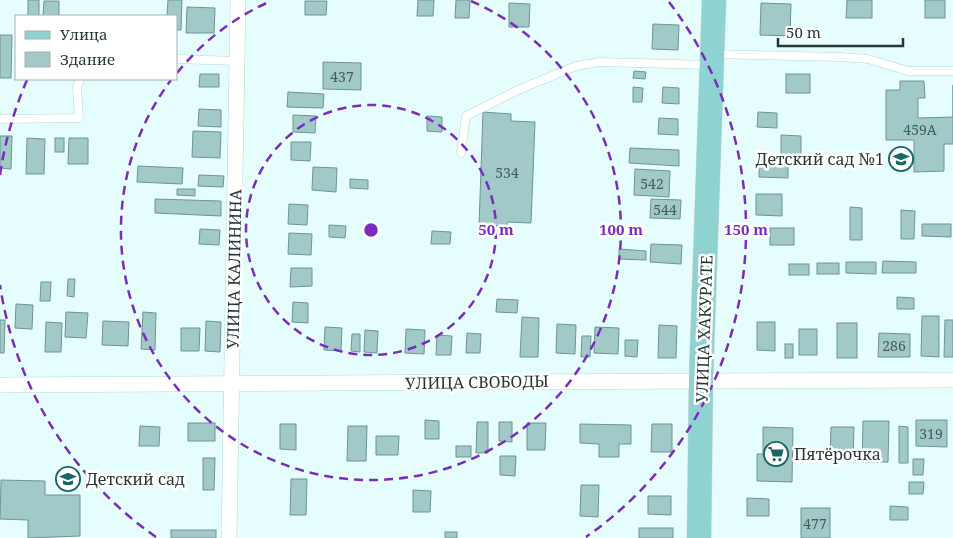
<svg xmlns="http://www.w3.org/2000/svg" width="953" height="538" font-family="'Noto Serif',serif">
	<rect width="100%" height="100%" fill="#e5fefd"/>
	<g fill="#a1c9c8" stroke="#6d9493">
		<rect x="28" y="0" width="11" height="16"/>
		<path d="M 168,0 L 182,0 L 181,30 L 176,30 L 176,16 L 167,16 Z"/>
		<path d="M 418,0 L 434,0 L 433,16 L 417,16 Z"/>
		<path d="M 456,0 L 470,0 L 469,18 L 455,18 Z"/>
		<path d="M 847,0 L 872,0 L 872,18 L 846,18 Z"/>
		<rect x="925" y="0" width="20" height="18"/>
		<path d="M 44,1 L 59,1 L 59,16 L 43,16 Z"/>
		<path d="M 305,1 L 327,1 L 326,15 L 305,15 Z"/>
		<path d="M 509,3 L 530,4 L 529,27 L 509,27 Z"/>
		<path d="M 761,3 L 791,4 L 790,36 L 760,35 Z"/>
		<path d="M 187,7 L 215,8 L 214,33 L 186,33 Z"/>
		<path d="M 653,24 L 679,25 L 678,50 L 652,49 Z"/>
		<path d="M 0,35 L 12,35 L 11,78 L 0,78 Z"/>
		<path d="M 323,62 L 361,63 L 361,90 L 323,89 Z"/>
		<path d="M 634,71 L 646,72 L 645,79 L 633,78 Z"/>
		<path d="M 200,74 L 219,74 L 219,87 L 199,87 Z"/>
		<rect x="786" y="74" width="24" height="19"/>
		<path d="M 900,81 L 924,81 L 925,98 L 918,98 L 918,118 L 953,117 L 953,85 L 953,144 L 944,144 L 944,171 L 914,172 L 914,140 L 886,140 L 886,90 L 900,90 Z"/>
		<path d="M 633,87 L 643,88 L 642,102 L 633,102 Z"/>
		<path d="M 663,87 L 679,88 L 679,104 L 662,103 Z"/>
		<path d="M 288,92 L 324,94 L 323,108 L 287,107 Z"/>
		<path d="M 199,109 L 221,110 L 221,127 L 198,126 Z"/>
		<path d="M 483,112 L 511,114 L 511,121 L 535,122 L 531,223 L 507,222 L 507,227 L 479,226 Z"/>
		<path d="M 758,112 L 777,113 L 777,128 L 757,127 Z"/>
		<path d="M 293,115 L 316,116 L 315,133 L 293,132 Z"/>
		<path d="M 427,116 L 442,117 L 442,132 L 427,131 Z"/>
		<path d="M 659,118 L 678,119 L 678,135 L 658,134 Z"/>
		<path d="M 193,131 L 221,132 L 220,158 L 192,157 Z"/>
		<path d="M 781,135 L 801,136 L 801,157 L 781,156 Z"/>
		<path d="M 0,136 L 12,136 L 11,169 L 0,168 Z"/>
		<path d="M 27,138 L 45,139 L 44,174 L 26,174 Z"/>
		<rect x="55" y="138" width="9" height="14"/>
		<path d="M 69,138 L 88,138 L 88,164 L 68,164 Z"/>
		<path d="M 291,142 L 311,142 L 310,161 L 291,160 Z"/>
		<path d="M 630,148 L 679,150 L 679,166 L 629,163 Z"/>
		<path d="M 759,161 L 788,162 L 788,178 L 759,177 Z"/>
		<path d="M 138,166 L 183,168 L 182,184 L 137,182 Z"/>
		<path d="M 313,167 L 337,168 L 336,192 L 312,190 Z"/>
		<path d="M 635,169 L 670,171 L 669,197 L 634,195 Z"/>
		<path d="M 199,175 L 224,176 L 223,187 L 198,186 Z"/>
		<path d="M 350,179 L 368,180 L 368,189 L 350,188 Z"/>
		<path d="M 177,189 L 195,189 L 195,196 L 177,195 Z"/>
		<path d="M 756,194 L 782,194 L 782,216 L 756,215 Z"/>
		<path d="M 155,199 L 221,201 L 221,216 L 155,213 Z"/>
		<path d="M 651,199 L 681,200 L 680,219 L 650,218 Z"/>
		<path d="M 289,204 L 308,205 L 307,225 L 288,224 Z"/>
		<path d="M 850,207 L 862,208 L 862,240 L 850,240 Z"/>
		<path d="M 901,210 L 915,211 L 914,239 L 901,239 Z"/>
		<path d="M 922,224 L 951,224 L 951,237 L 922,236 Z"/>
		<path d="M 329,225 L 346,226 L 345,238 L 329,237 Z"/>
		<rect x="770" y="228" width="24" height="17"/>
		<path d="M 200,229 L 220,230 L 219,245 L 199,244 Z"/>
		<path d="M 432,231 L 451,232 L 450,244 L 431,244 Z"/>
		<path d="M 289,233 L 312,234 L 311,255 L 288,254 Z"/>
		<path d="M 651,244 L 682,245 L 681,264 L 650,262 Z"/>
		<path d="M 619,249 L 646,251 L 646,260 L 619,259 Z"/>
		<path d="M 883,261 L 916,262 L 916,273 L 882,273 Z"/>
		<path d="M 846,262 L 876,262 L 876,274 L 846,273 Z"/>
		<rect x="817" y="263" width="22" height="11"/>
		<rect x="789" y="264" width="20" height="11"/>
		<path d="M 291,268 L 312,268 L 312,286 L 290,287 Z"/>
		<path d="M 68,279 L 75,279 L 74,297 L 67,296 Z"/>
		<path d="M 41,282 L 51,282 L 50,301 L 40,301 Z"/>
		<path d="M 897,297 L 914,298 L 914,309 L 897,309 Z"/>
		<path d="M 497,299 L 518,300 L 517,313 L 496,312 Z"/>
		<path d="M 293,302 L 308,303 L 308,323 L 292,322 Z"/>
		<path d="M 16,304 L 33,305 L 32,329 L 15,328 Z"/>
		<path d="M 66,312 L 88,313 L 86,338 L 65,337 Z"/>
		<path d="M 143,312 L 156,313 L 155,350 L 141,349 Z"/>
		<path d="M 922,316 L 939,316 L 939,357 L 921,356 Z"/>
		<path d="M 522,317 L 539,318 L 538,357 L 520,357 Z"/>
		<path d="M 0,320 L 5,320 L 4,353 L 0,353 Z"/>
		<path d="M 945,320 L 953,320 L 953,357 L 944,357 Z"/>
		<path d="M 103,321 L 129,322 L 128,346 L 102,345 Z"/>
		<path d="M 206,321 L 221,322 L 220,352 L 205,351 Z"/>
		<path d="M 46,322 L 62,323 L 61,352 L 45,352 Z"/>
		<path d="M 757,322 L 775,322 L 775,351 L 757,350 Z"/>
		<rect x="837" y="323" width="20" height="35"/>
		<path d="M 557,324 L 576,325 L 575,354 L 556,353 Z"/>
		<path d="M 659,325 L 677,326 L 676,358 L 658,358 Z"/>
		<path d="M 325,327 L 342,328 L 341,351 L 324,350 Z"/>
		<path d="M 595,327 L 619,328 L 618,354 L 594,353 Z"/>
		<path d="M 181,328 L 200,328 L 199,351 L 181,351 Z"/>
		<path d="M 406,329 L 425,330 L 424,354 L 405,353 Z"/>
		<rect x="799" y="329" width="18" height="26"/>
		<path d="M 365,330 L 378,331 L 377,353 L 364,352 Z"/>
		<path d="M 467,333 L 481,334 L 480,353 L 466,353 Z"/>
		<path d="M 879,333 L 910,334 L 910,357 L 878,357 Z"/>
		<path d="M 352,334 L 360,334 L 360,352 L 351,351 Z"/>
		<path d="M 437,335 L 452,336 L 451,355 L 436,355 Z"/>
		<path d="M 582,336 L 591,336 L 590,357 L 581,357 Z"/>
		<path d="M 625,340 L 638,340 L 637,357 L 625,356 Z"/>
		<rect x="785" y="344" width="8" height="14"/>
		<path d="M 425,420 L 439,421 L 439,439 L 425,439 Z"/>
		<path d="M 916,420 L 947,420 L 947,447 L 916,446 Z"/>
		<path d="M 863,421 L 889,421 L 888,462 L 862,462 Z"/>
		<path d="M 477,422 L 488,422 L 488,453 L 476,453 Z"/>
		<path d="M 499,422 L 512,422 L 512,442 L 499,441 Z"/>
		<rect x="188" y="423" width="27" height="18"/>
		<path d="M 527,423 L 546,423 L 545,450 L 527,450 Z"/>
		<path d="M 280,424 L 296,424 L 296,450 L 280,449 Z"/>
		<path d="M 580,424 L 631,425 L 631,444 L 619,444 L 619,457 L 599,457 L 599,444 L 580,443 Z"/>
		<path d="M 652,424 L 672,424 L 672,452 L 651,452 Z"/>
		<path d="M 140,426 L 160,427 L 159,446 L 139,446 Z"/>
		<path d="M 348,426 L 367,426 L 366,461 L 347,461 Z"/>
		<path d="M 899,426 L 908,427 L 908,463 L 899,463 Z"/>
		<path d="M 763,427 L 793,428 L 792,482 L 757,481 L 757,454 L 763,454 Z"/>
		<path d="M 831,427 L 854,427 L 853,458 L 830,458 Z"/>
		<path d="M 376,436 L 399,436 L 398,455 L 376,455 Z"/>
		<rect x="456" y="446" width="15" height="11"/>
		<path d="M 500,456 L 516,456 L 515,476 L 500,475 Z"/>
		<path d="M 203,458 L 215,458 L 214,490 L 203,490 Z"/>
		<path d="M 913,459 L 924,459 L 923,475 L 913,475 Z"/>
		<path d="M 291,479 L 307,479 L 306,515 L 290,515 Z"/>
		<path d="M 1,480 L 45,481 L 45,495 L 80,495 L 80,536 L 28,538 L 28,520 L 0,519 Z"/>
		<path d="M 909,482 L 924,482 L 923,494 L 909,494 Z"/>
		<path d="M 581,485 L 599,485 L 598,517 L 580,516 Z"/>
		<path d="M 413,490 L 431,491 L 430,512 L 413,512 Z"/>
		<path d="M 648,496 L 671,496 L 671,515 L 648,514 Z"/>
		<path d="M 747,498 L 769,499 L 769,516 L 747,516 Z"/>
		<path d="M 890,506 L 908,507 L 908,520 L 890,520 Z"/>
		<rect x="801" y="508" width="29" height="30"/>
		<rect x="639" y="528" width="34" height="10"/>
		<rect x="171" y="530" width="45" height="8"/>
		<rect x="445" y="532" width="12" height="6"/>
	</g>
	<g fill="none" stroke-linecap="round" stroke-linejoin="round">
		<defs>
			<g id="service">
				<path d="M 714,54 L 840,57 L 868,59 L 908,71 L 953,71"/>
				<path d="M 176,59 L 238,61"/>
				<path d="M 0,119 L 79,118 L 77,88 L 80,79"/>
				<path d="M 461,153 L 466,116 L 518,90 L 576,66 L 600,62 L 710,65"/>
			</g>
			<g id="minor">
				<path d="M 0,385 C 318,385 635,379 953,380"/>
				<path d="M 229,538 L 238,0"/>
			</g>
			<path id="primary" d="M 699,538 L 701,379 L 714,0"/>
		</defs>
		<use href="#service" stroke="#afd8d7" stroke-width="9"/>
		<use href="#minor" stroke="#afd8d7" stroke-width="16"/>
		<use href="#primary" stroke="#d8dbdb" stroke-width="25"/>
		<use href="#service" stroke="#fff" stroke-width="8"/>
		<use href="#minor" stroke="#fff" stroke-width="15"/>
		<use href="#primary" stroke="#8ed2d1" stroke-width="24"/>
	</g>
	<g fill="none" stroke="#7b2cbf" stroke-width="2.5" stroke-dasharray="9 6">
		<circle cx="371" cy="230" r="125"/>
		<path d="M177 73A250 250 0 0 1 271 1M471 1A250 250 0 1 1 171 80"/>
		<path d="M156 537A375 375 0 0 1 0 285M0 175A375 375 0 0 1 27 80M669 2A375 375 0 0 1 586 537"/>
	</g>
	<defs>
		<symbol id="school-ring" viewBox="-11 -11 22 22"><circle r="9.5" fill="#fff" stroke="#196767" stroke-width="1.5"/><path d="M0-5L7-2L0 1L-7-2ZM-4 1L0 2.5L4 1V4Q0 6-4 4Z" fill="#196767"/></symbol>
		<symbol id="supermarket-ring" viewBox="-11 -11 22 22"><circle r="9.5" fill="#fff" stroke="#196767" stroke-width="1.5"/><path d="M-6-5.5h2.5l.6 2H6L4.5 2H-2.5L-4.4-4H-6ZM-1.5 3.2a1.3 1.3 0 1 0 .1 0ZM3 3.2a1.3 1.3 0 1 0 .1 0Z" fill="#196767"/></symbol>
	</defs>
	<g fill-rule="evenodd">
		<use href="#school-ring" x="887" y="145" width="28" height="28"/>
		<use href="#supermarket-ring" x="762" y="440" width="28" height="28"/>
		<use href="#school-ring" x="54" y="465" width="28" height="28"/>
	</g>
	<g text-anchor="middle" dominant-baseline="central" stroke-width="5" stroke-linejoin="round" paint-order="stroke">
		<g font-size="14" fill="#465c5b">
			<text x="342" y="76">437</text>
			<text x="920" y="129">459А</text>
			<text x="507" y="172">534</text>
			<text x="652" y="183">542</text>
			<text x="665" y="209">544</text>
			<text x="894" y="345">286</text>
			<text x="931" y="433">319</text>
			<text x="815" y="523">477</text>
		</g>
		<g font-size="16" fill="#273737" stroke="#fff" text-anchor="start">
			<text x="884" y="159" text-anchor="end">Детский сад №1</text>
			<text x="794" y="454">Пятёрочка</text>
			<text x="86" y="479">Детский сад</text>
		</g>
		<g font-size="16" fill="#273737" stroke="#fff">
			<text transform="translate(234 269) rotate(-89)">УЛИЦА КАЛИНИНА</text>
			<text transform="translate(704 329) rotate(-88)">УЛИЦА ХАКУРАТЕ</text>
			<text transform="translate(477 382) rotate(-1)">УЛИЦА СВОБОДЫ</text>
		</g>
	</g>
	<circle cx="371" cy="230" r="8" fill="#7b2cbf" stroke="#fff" stroke-width="2.5"/>
	<g font-size="15" text-anchor="middle" font-weight="bold" fill="#7b2cbf" stroke="#fff" stroke-width="5" stroke-linejoin="round" paint-order="stroke">
		<text x="496" y="235">50 m</text>
		<text x="621" y="235">100 m</text>
		<text x="746" y="235">150 m</text>
	</g>
	<rect x="15" y="15" width="162" height="65" fill="#ffffff" stroke="#a9afaf"/>
	<rect x="25" y="31" width="25" height="8" fill="#8ed2d1" stroke="#a9afaf"/>
	<text x="60" y="40" font-size="15" fill="#273737">Улица</text>
	<rect x="25" y="52" width="25" height="15" fill="#a1c9c8" stroke="#a9afaf"/>
	<text x="60" y="65" font-size="15" fill="#273737">Здание</text>
	<path d="M778 38v8h125v-8" fill="none" stroke="#273737" stroke-width="2.5"/>
	<text x="786" y="38" font-size="15" fill="#273737" stroke="#ffffff" stroke-width="4" paint-order="stroke">50 m</text>
</svg>
